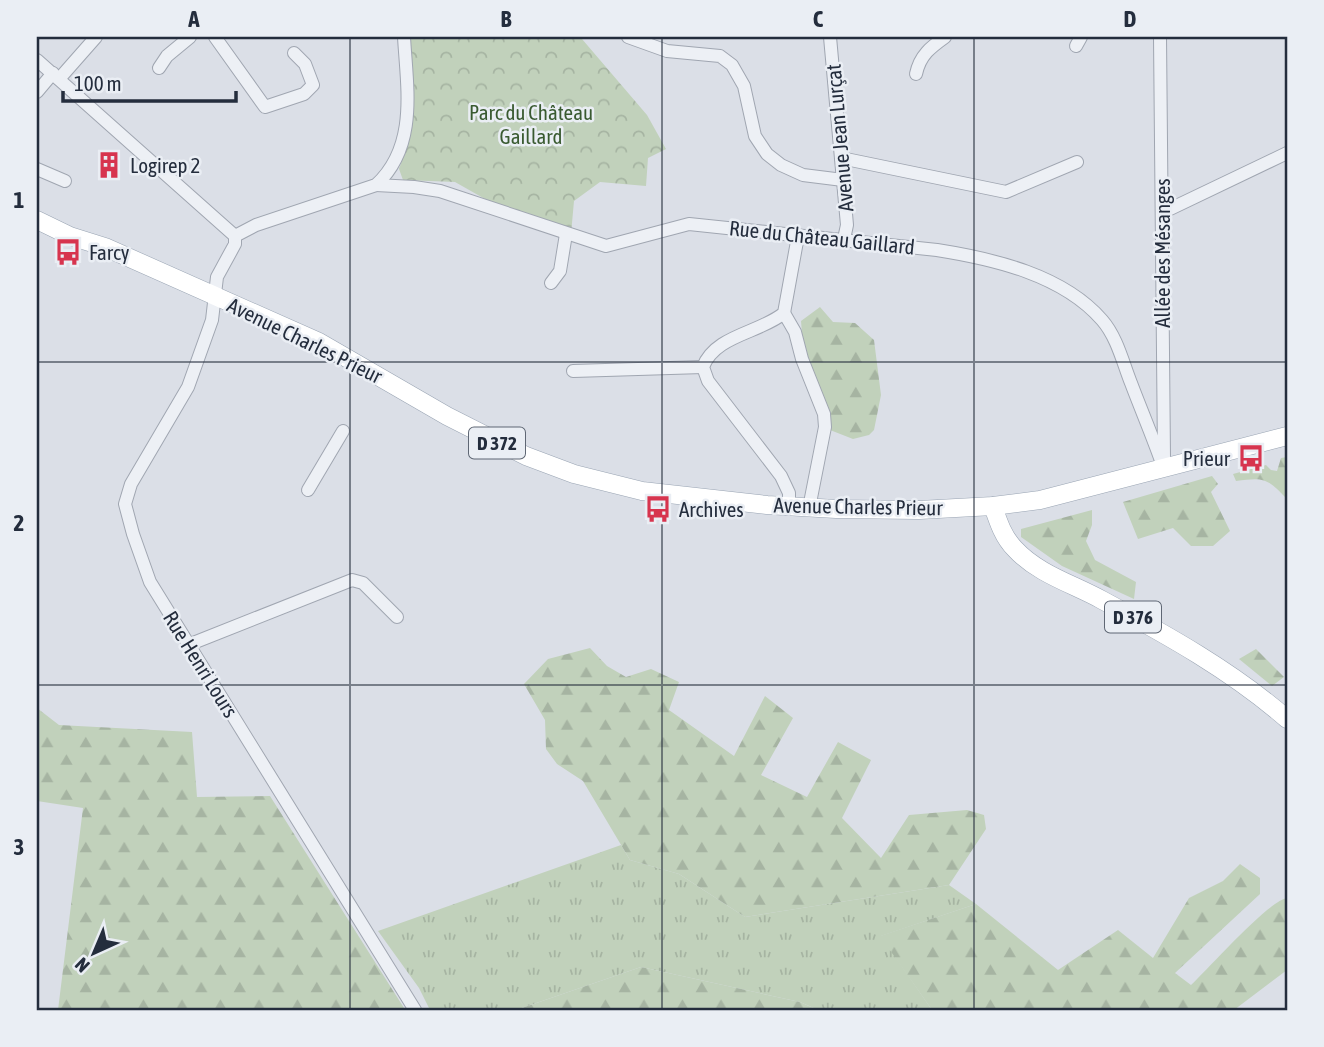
<svg xmlns="http://www.w3.org/2000/svg" width="1324" height="1047" font-family="'Asap Condensed',sans-serif">
	<defs>
		<pattern id="grass-tufts" width="24" height="20" patternUnits="userSpaceOnUse" patternTransform="scale(1.75)"><rect width="24" height="20" fill="#c1d1bb"/><path d="M3 7l-1-3M5 7V3M7 7l1-3M15 17l-1-3M17 17v-4M19 17l1-3" fill="none" stroke="#a6b4a2"/></pattern>
		<pattern id="forest-firs" width="22" height="20" patternUnits="userSpaceOnUse" patternTransform="scale(1.75)"><rect width="22" height="20" fill="#c1d1bb"/><path d="M5 1l3.5 6h-7zM16 11l3.5 6h-7z" fill="#a6b4a2"/></pattern>
		<pattern id="park-crowns" width="20" height="18" patternUnits="userSpaceOnUse" patternTransform="scale(1.75)"><rect width="20" height="18" fill="#c1d1bb"/><path d="M2 6a3 3 0 1 1 6 0M12 15a3 3 0 1 1 6 0" fill="none" stroke="#a6b4a2"/></pattern>
	</defs>
	<rect width="100%" height="100%" fill="#dbdfe7"/>
	<path fill="url(#grass-tufts)" d="M 621,845 L 630,860 L 679,874 L 745,917 L 949,885 L 976,904 L 881,936 L 932,1010 L 818,1010 L 800,1002 L 641,967 L 516,1010 L 430,1010 L 419,988 L 378,931 Z"/>
	<g fill="url(#forest-firs)">
		<path d="M 820,307 L 833,322 L 855,323 L 874,340 L 881,395 L 874,430 L 869,435 L 853,439 L 830,430 L 803,346 L 801,321 Z"/>
		<path d="M 1287,457 L 1287,495 L 1285,497 C 1266,477 1262,478 1236,481 L 1233,474 L 1266,465 L 1271,470 L 1277,471 L 1281,458 Z"/>
		<path d="M 1212,476 L 1218,484 L 1211,492 L 1230,531 L 1213,546 L 1191,546 L 1173,528 L 1138,539 L 1123,502 Z"/>
		<path d="M 1092,510 L 1092,525 L 1086,541 L 1095,560 L 1136,582 L 1134,599 L 1062,566 L 1021,537 L 1021,529 Z"/>
		<path d="M 590,648 L 607,666 L 626,677 L 651,669 L 679,682 L 669,710 L 734,756 L 765,696 L 793,718 L 761,775 L 807,797 L 838,742 L 871,760 L 842,818 L 881,858 L 909,815 L 967,810 L 984,815 L 986,829 L 949,885 L 745,917 L 679,874 L 630,860 L 583,781 L 557,764 L 546,749 L 545,720 L 524,684 L 548,659 Z"/>
		<path d="M 1256,649 L 1284,677 L 1272,686 L 1239,659 Z"/>
		<path d="M 37,708 L 59,725 L 192,732 L 197,797 L 270,796 L 404,1008 L 395,1010 L 58,1010 L 83,808 L 37,801 Z"/>
		<path d="M 1240,864 L 1260,878 L 1260,894 L 1175,973 L 1191,985 C 1209,968 1268,901 1287,898 L 1287,970 L 1234,1010 L 932,1010 L 880,936 L 976,904 L 1058,970 L 1118,930 L 1153,958 L 1189,898 L 1223,881 Z"/>
		<path d="M 641,967 L 800,1002 L 818,1010 L 516,1010 Z"/>
	</g>
	<path fill="url(#park-crowns)" d="M 409,37 L 584,37 L 582,39 L 647,115 L 666,149 L 648,158 L 646,186 L 600,182 L 574,201 L 571,234 L 508,212 L 455,182 L 403,180 L 399,169 C 416,125 412,83 409,37 Z"/>
	<g fill="none" stroke-linecap="round" stroke-linejoin="round">
		<defs>
			<g id="minor">
				<path d="M 215,37 L 265,107 L 304,94 L 313,85 L 305,64 L 294,53"/>
				<path d="M 628,37 L 667,51 L 720,56 L 732,65 L 744,86 L 755,136 L 767,154 L 781,165 L 803,175 L 843,180"/>
				<path d="M 830,37 L 847,225 L 844,239"/>
				<path d="M 1160,37 L 1164,458"/>
				<path d="M 1076,46 L 1081,37"/>
				<path d="M 37,60 L 235,236"/>
				<path d="M 159,68 L 167,56 L 190,37"/>
				<path d="M 916,74 C 920,55 931,47 945,37"/>
				<path d="M 59,79 L 96,37"/>
				<path d="M 37,92 L 53,73"/>
				<path d="M 841,158 L 1006,192 L 1077,162"/>
				<path d="M 37,169 L 65,181"/>
				<path d="M 376,185 L 414,187 L 440,191 L 606,246 L 689,224 L 937,250 C 994,259 1063,275 1102,320 C 1117,337 1123,363 1131,383 C 1142,412 1154,440 1164,469"/>
				<path d="M 1162,210 L 1170,209 L 1287,153"/>
				<path d="M 235,236 L 235,244 L 217,277 L 212,320 L 188,387 L 131,484 L 125,504 L 133,534 L 150,582 L 415,1010"/>
				<path d="M 235,236 L 256,225 L 376,185 C 418,146 407,89 404,37"/>
				<path d="M 551,283 L 560,271 L 566,234"/>
				<path d="M 784,313 L 795,332 L 802,359 L 824,414 L 825,427 L 809,508"/>
				<path d="M 573,371 L 703,367"/>
				<path d="M 308,490 L 343,431"/>
				<path d="M 789,507 L 789,493 L 781,476 L 708,381 L 703,367 C 715,335 760,333 784,313 L 798,236"/>
				<path d="M 188,645 L 352,580 L 363,583 L 397,617"/>
			</g>
			<g id="primary">
				<path d="M 37,220 L 70,236 L 105,247 L 319,342 L 447,416 L 526,456 L 574,474 L 642,491 L 767,505 L 836,509 L 919,510 L 993,506 L 1040,500 L 1287,436"/>
				<path d="M 993,506 C 998,521 1003,537 1015,549 C 1038,574 1073,584 1102,600 C 1167,635 1232,671 1287,719"/>
			</g>
		</defs>
		<use href="#minor" stroke="#a0a6b1" stroke-width="14"/>
		<use href="#primary" stroke="#99a4b3" stroke-width="19"/>
		<use href="#minor" stroke="#edf0f5" stroke-width="12"/>
		<use href="#primary" stroke="#fff" stroke-width="18"/>
	</g>
	<path fill="none" stroke="#242d3d" stroke-width="2" stroke-opacity="0.55" d="M 350,37 L 350,1010M 662,37 L 662,1010M 974,37 L 974,1010M 37,362 L 1287,362M 37,685 L 1287,685"/>
	<defs>
		<symbol id="building-bare" viewBox="-9 -9 18 18"><path d="M-4-6H4V6H1V3H-1V6H-4ZM-2.5-4.3h1.7v1.8h-1.7ZM.8-4.3h1.7v1.8H.8ZM-2.5-1h1.7V.8h-1.7ZM.8-1h1.7V.8H.8Z" fill="#d7344e" stroke="#eaeef4" stroke-width="2.5" paint-order="stroke"/></symbol>
		<symbol id="bus-bare" viewBox="-9 -9 18 18"><path d="M-5-6H5V4H4V6H2V4H-2V6H-4V4H-5ZM-3.5-4V0h7V-4ZM-3.5 1.2v1.5H-2V1.2ZM2 1.2v1.5H3.5V1.2Z" fill="#d7344e" stroke="#eaeef4" stroke-width="2.5" paint-order="stroke"/></symbol>
	</defs>
	<g fill-rule="evenodd">
		<use href="#building-bare" x="90" y="146" width="38" height="38"/>
		<use href="#bus-bare" x="49" y="233" width="38" height="38"/>
		<use href="#bus-bare" x="1232" y="439" width="38" height="38"/>
		<use href="#bus-bare" x="639" y="490" width="38" height="38"/>
	</g>
	<g text-anchor="middle" dominant-baseline="central" stroke-width="5" stroke-linejoin="round" paint-order="stroke">
		<g fill="#eaeef4" stroke="#5f6774" stroke-width="2">
			<rect x="469" y="427.5" width="56" height="31" rx="5"/>
			<rect x="1105" y="601.5" width="56" height="31" rx="5"/>
		</g>
		<g font-size="19" font-weight="bold" fill="#242d3d">
			<text x="497" y="443">D 372</text>
			<text x="1133" y="617">D 376</text>
		</g>
		<g font-size="21" fill="#395a30" stroke="#eaeef4">
			<text x="531" y="112">Parc du Château<tspan x="531" dy="24">Gaillard</tspan></text>
		</g>
		<g font-size="21" fill="#242d3d" stroke="#eaeef4">
			<text transform="translate(839 138) rotate(-95)">Avenue Jean Lurçat</text>
			<text transform="translate(822 237) rotate(6)">Rue du Château Gaillard</text>
			<text transform="translate(1162 253) rotate(-90)">Allée des Mésanges</text>
			<text transform="translate(305 340) rotate(26)">Avenue Charles Prieur</text>
			<text transform="translate(858 506) rotate(1)">Avenue Charles Prieur</text>
			<text transform="translate(201 664) rotate(58)">Rue Henri Lours</text>
		</g>
		<g font-size="21" fill="#242d3d" stroke="#eaeef4" text-anchor="start">
			<text x="130" y="165">Logirep 2</text>
			<text x="89" y="252">Farcy</text>
			<text x="1230" y="458" text-anchor="end">Prieur</text>
			<text x="679" y="509">Archives</text>
		</g>
	</g>
	<rect width="1324" height="1047" fill="none" stroke="#eaeef4" stroke-width="77"/>
	<g transform="translate(94 953) rotate(224)" stroke="#eaeef4" stroke-width="5" paint-order="stroke">
	<path d="M0-5L12 26L0 18L-12 26Z" fill="#242d3d"/>
	<text y="-10" font-size="19" font-weight="bold" text-anchor="middle" fill="#242d3d">N</text>
	</g>
	<path d="M63 91v10h173v-10" fill="none" stroke="#242d3d" stroke-width="3.5"/>
	<text x="74" y="91" font-size="21" fill="#242d3d" stroke="#eaeef4" stroke-width="5" paint-order="stroke">100 m</text>
	<rect x="38" y="38" width="1248" height="971" fill="none" stroke="#242d3d" stroke-width="2.5"/>
	<g font-size="23" text-anchor="middle" font-weight="bold" fill="#242d3d">
		<text x="194" y="27">A</text>
		<text x="506" y="27">B</text>
		<text x="818" y="27">C</text>
		<text x="1130" y="27">D</text>
		<text x="19" y="208">1</text>
		<text x="19" y="531">2</text>
		<text x="19" y="855">3</text>
	</g>
</svg>
